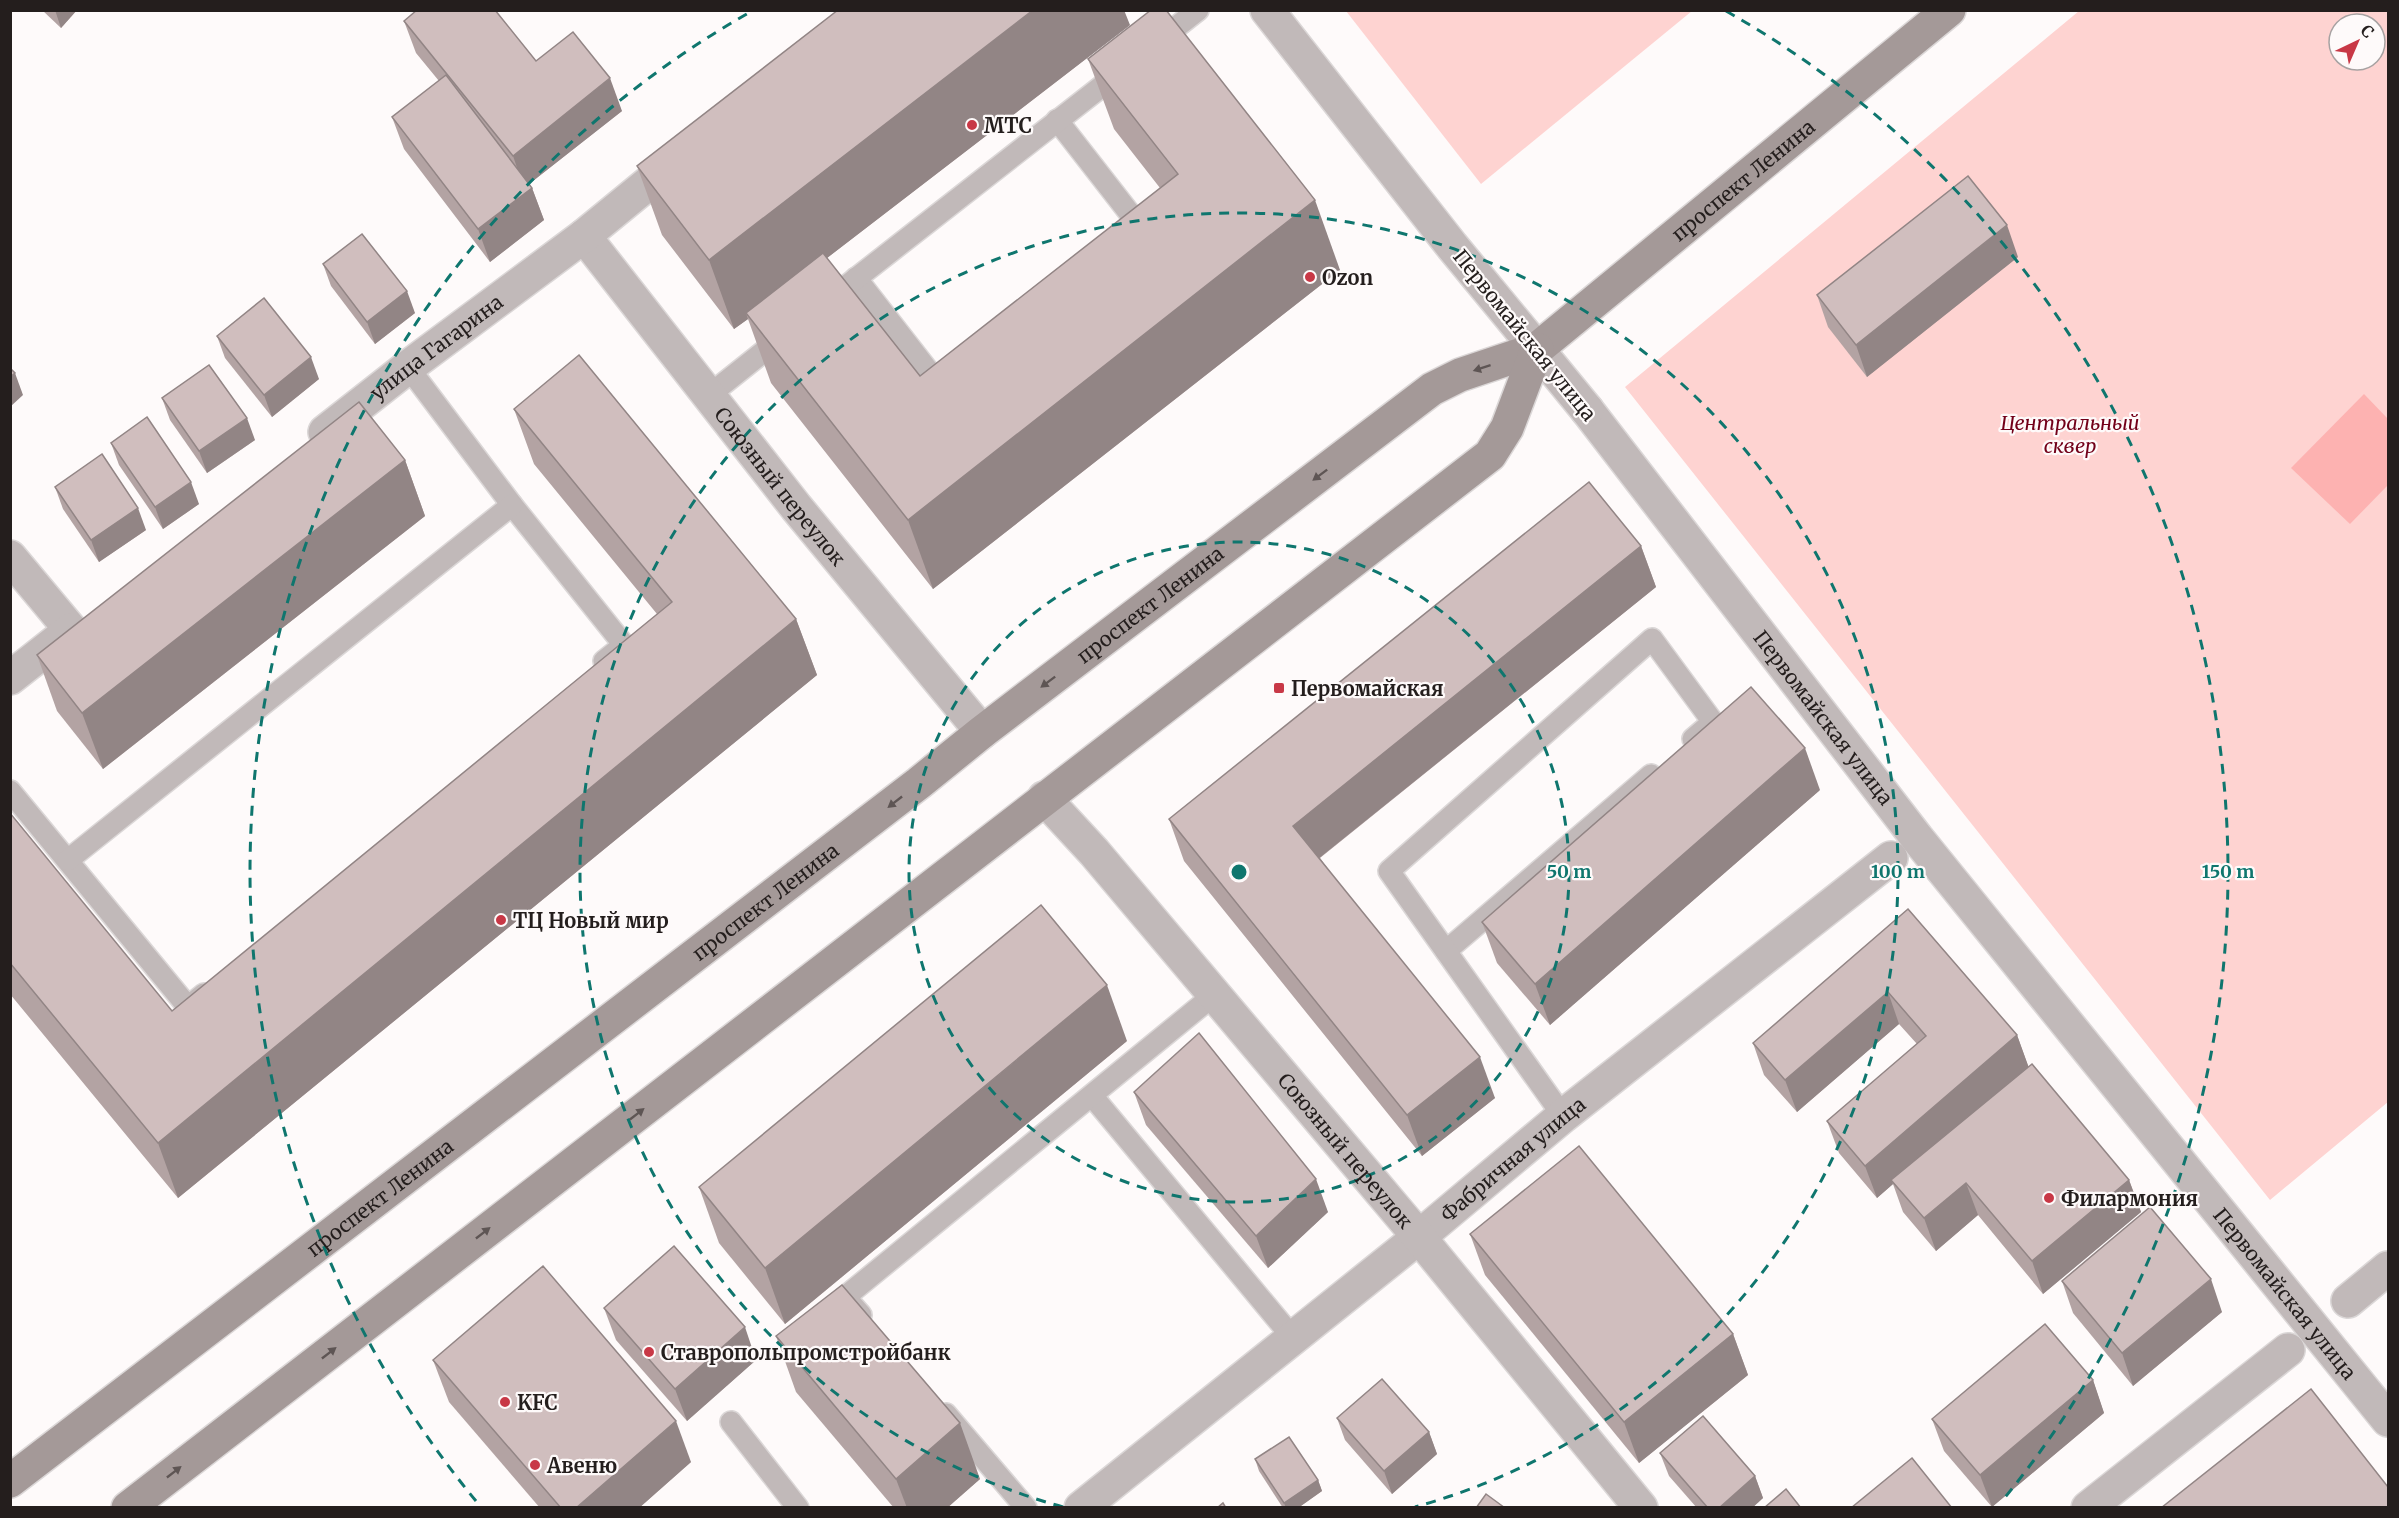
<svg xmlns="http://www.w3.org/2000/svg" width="2399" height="1518" font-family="Merriweather,serif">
	<rect width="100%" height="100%" fill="#fefafa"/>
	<g fill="#fed3d1" fill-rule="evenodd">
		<path d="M 1346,11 L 1692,11 L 1481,184 Z"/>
		<path d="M 2079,11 L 2388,11 L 2388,1102 L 2270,1200 L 1625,387 ZM 2339,24 L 2375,24 L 2375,60 L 2339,60 Z"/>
	</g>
	<path fill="#fdb2b1" d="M 2364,394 L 2388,419 L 2388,485 L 2350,524 L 2291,468 Z"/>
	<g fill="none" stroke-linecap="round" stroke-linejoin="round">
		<defs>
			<g id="service">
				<path d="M 1156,43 L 1198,10"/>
				<path d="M 1057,120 L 1145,233"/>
				<path d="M 856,278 L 944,391"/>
				<path d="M 826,302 L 1120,72"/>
				<path d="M 408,367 L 512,505 L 624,645 L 604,661"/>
				<path d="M 708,396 L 782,337"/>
				<path d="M 10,791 L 188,1007 L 204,994"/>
				<path d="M 68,860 L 512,505"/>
				<path d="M 1446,951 L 1651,775"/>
				<path d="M 1093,1097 L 1293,1338"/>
				<path d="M 1563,1116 L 1389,871 L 1652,639 L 1713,722 L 1693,739"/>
				<path d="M 861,1315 L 845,1297 L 1214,995"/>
				<path d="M 946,1414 L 1026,1508"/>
				<path d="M 731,1422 L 798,1508"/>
			</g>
			<g id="pedestrian">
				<path id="s1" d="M 1587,410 L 1917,838 L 2388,1420"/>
			</g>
			<g id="minor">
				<path id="s2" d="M 584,236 L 796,507 L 982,732"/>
				<path d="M 1537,349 L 1587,410"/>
				<path id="s3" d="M 325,432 L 408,367 L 584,236 L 678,159"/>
				<path d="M 10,557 L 71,630"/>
				<path d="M 10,678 L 71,630"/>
				<path d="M 2348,1301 L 2388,1268"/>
				<path id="s4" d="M 1081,1508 L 1419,1237 L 1563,1116 L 1891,858"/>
				<path d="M 2088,1508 L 2288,1350"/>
			</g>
			<g id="tertiary">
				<path d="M 1267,10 L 1452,246 L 1537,349"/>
				<path id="s5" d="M 1044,798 L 1094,852 L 1419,1237 L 1641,1508"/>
			</g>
			<g id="secondary">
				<path id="s6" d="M 10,1481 L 919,783 L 982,732 L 1432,389 L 1460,375 L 1537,349 L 1949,10"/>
				<path d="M 128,1508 L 1490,455 L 1507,428 L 1537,349"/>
			</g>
		</defs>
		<use href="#service" stroke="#dbd7d7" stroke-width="24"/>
		<use href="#pedestrian" stroke="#dbd7d7" stroke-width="36"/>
		<use href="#minor" stroke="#dbd7d7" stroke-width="36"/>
		<use href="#tertiary" stroke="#dbd7d7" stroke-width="36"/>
		<use href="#secondary" stroke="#dbd7d7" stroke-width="36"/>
		<use href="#service" stroke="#c1b9b9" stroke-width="21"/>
		<use href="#pedestrian" stroke="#c1b9b9" stroke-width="33"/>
		<use href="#minor" stroke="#c1b9b9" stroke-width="33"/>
		<use href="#tertiary" stroke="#c1b9b9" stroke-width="33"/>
		<use href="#secondary" stroke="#a49998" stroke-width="33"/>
	</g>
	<g fill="#b3a3a3">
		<path d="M 42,10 L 77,10 L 61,28 Z"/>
		<path d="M 404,21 L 536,61 L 622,111 L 529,184 L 532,188 L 544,220 L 490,262 L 404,149 L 392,117 L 439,81 L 416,53 Z"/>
		<path d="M 1130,25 L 827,258 L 920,376 L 1160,188 L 1114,129 L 1088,59 L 1340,270 L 933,589 L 771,383 L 748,319 L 734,329 L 662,235 L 637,166 Z"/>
		<path d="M 2018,257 L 1867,377 L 1828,327 L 1817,295 Z"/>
		<path d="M 323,264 L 415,313 L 375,344 L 331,286 Z"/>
		<path d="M 217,336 L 319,379 L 272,417 L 225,358 Z"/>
		<path d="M 162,398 L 255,440 L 207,473 L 170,420 Z"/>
		<path d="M 514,409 L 796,619 L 817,675 L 178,1198 L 10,994 L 10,813 L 172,1011 L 657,614 L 534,464 Z"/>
		<path d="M 111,443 L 199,504 L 163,529 L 119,465 Z"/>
		<path d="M 405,460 L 425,516 L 103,769 L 57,711 L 37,655 Z"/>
		<path d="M 55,487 L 146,530 L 99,562 L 63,509 Z"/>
		<path d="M 1641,546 L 1656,587 L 1320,858 L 1495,1098 L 1422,1156 L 1184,861 L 1169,819 Z"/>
		<path d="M 1820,790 L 1550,1025 L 1497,963 L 1482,922 Z"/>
		<path d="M 1908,909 L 2017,1035 L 2028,1066 L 2129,1180 L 2141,1212 L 2043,1294 L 1978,1215 L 1936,1251 L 1903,1212 L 1893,1184 L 1877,1198 L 1839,1153 L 1827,1121 L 1917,1044 L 1899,1024 L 1797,1112 L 1764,1075 L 1753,1043 Z"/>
		<path d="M 1127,1041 L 785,1324 L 719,1243 L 699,1187 Z"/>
		<path d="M 1134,1092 L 1328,1212 L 1268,1268 L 1146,1125 Z"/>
		<path d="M 1470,1234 L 1733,1334 L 1748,1375 L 1639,1463 L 1485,1275 Z"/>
		<path d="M 2062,1281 L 2222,1312 L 2133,1386 L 2073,1313 Z"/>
		<path d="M 604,1308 L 756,1360 L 687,1421 L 616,1340 Z"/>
		<path d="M 776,1336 L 980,1479 L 947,1508 L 894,1508 L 796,1392 Z"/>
		<path d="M 433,1360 L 691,1462 L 639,1508 L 540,1508 L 449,1402 Z"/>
		<path d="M 2093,1380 L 2104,1413 L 1992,1507 L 1944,1451 L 1932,1419 Z"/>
		<path d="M 1337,1418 L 1429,1432 L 1437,1454 L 1392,1494 L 1345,1440 Z"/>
		<path d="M 1660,1453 L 1755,1476 L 1763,1498 L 1752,1508 L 1697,1508 L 1669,1476 Z"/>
		<path d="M 1255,1459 L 1318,1480 L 1322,1491 L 1298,1508 L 1283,1508 L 1259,1471 Z"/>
	</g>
	<g fill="#928585">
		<path d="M 55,10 L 77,10 L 61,28 Z"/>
		<path d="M 1033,10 L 1124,10 L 1130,25 L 749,318 L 746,313 L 748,319 L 734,329 L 709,260 Z"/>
		<path d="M 610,78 L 622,111 L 524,188 L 513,156 Z"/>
		<path d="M 532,188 L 544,220 L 490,262 L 478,229 Z"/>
		<path d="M 1315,200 L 1340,270 L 933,589 L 908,520 Z"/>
		<path d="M 2007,225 L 2018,257 L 1867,377 L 1856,345 Z"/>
		<path d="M 407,291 L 415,313 L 375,344 L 367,322 Z"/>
		<path d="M 311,357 L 319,379 L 272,417 L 264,395 Z"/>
		<path d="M 15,373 L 23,395 L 10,407 L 10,377 Z"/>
		<path d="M 247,418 L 255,440 L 207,473 L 199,451 Z"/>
		<path d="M 405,460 L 425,516 L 103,769 L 82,713 Z"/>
		<path d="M 191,482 L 199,504 L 163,529 L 155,507 Z"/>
		<path d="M 138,508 L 146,530 L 99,562 L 91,540 Z"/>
		<path d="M 1641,546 L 1656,587 L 1308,867 L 1293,826 Z"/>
		<path d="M 796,619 L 817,675 L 178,1198 L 158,1143 Z"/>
		<path d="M 1805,748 L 1820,790 L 1550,1025 L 1535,984 Z"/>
		<path d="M 1107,985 L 1127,1041 L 785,1324 L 765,1268 Z"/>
		<path d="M 1888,992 L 1899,1024 L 1797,1112 L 1785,1080 Z"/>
		<path d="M 2017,1035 L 2029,1068 L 1891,1180 L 1893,1184 L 1877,1198 L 1865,1166 Z"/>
		<path d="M 1480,1057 L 1495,1098 L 1422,1156 L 1407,1115 Z"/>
		<path d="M 1316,1179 L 1328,1212 L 1268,1268 L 1256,1236 Z"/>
		<path d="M 2129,1180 L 2141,1212 L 2043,1294 L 2032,1261 Z"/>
		<path d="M 1966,1183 L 1978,1215 L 1936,1251 L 1924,1218 Z"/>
		<path d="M 2211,1279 L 2222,1312 L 2133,1386 L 2122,1353 Z"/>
		<path d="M 745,1327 L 756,1360 L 687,1421 L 675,1389 Z"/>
		<path d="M 1733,1334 L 1748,1375 L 1639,1463 L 1624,1422 Z"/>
		<path d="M 2093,1380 L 2104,1413 L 1992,1507 L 1980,1475 Z"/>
		<path d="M 676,1421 L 691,1462 L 639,1508 L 576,1508 Z"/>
		<path d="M 960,1423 L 980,1479 L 947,1508 L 907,1508 L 896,1479 Z"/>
		<path d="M 1429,1432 L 1437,1454 L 1392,1494 L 1384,1471 Z"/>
		<path d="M 1755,1476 L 1763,1498 L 1752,1508 L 1719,1508 Z"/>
		<path d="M 1318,1480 L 1322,1491 L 1298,1508 L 1286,1508 L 1284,1503 Z"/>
	</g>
	<g fill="#d0bebe" stroke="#928585" stroke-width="1.5">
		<path d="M 417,10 L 495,10 L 536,61 L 573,32 L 610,78 L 513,156 L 404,21 Z"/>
		<path d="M 838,10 L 1033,10 L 709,260 L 637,166 Z"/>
		<path d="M 1151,10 L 1166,10 L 1315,200 L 908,520 L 746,313 L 823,253 L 920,376 L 1178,174 L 1088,59 Z"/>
		<path d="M 446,75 L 532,188 L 478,229 L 392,117 Z"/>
		<path d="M 1968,176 L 2007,225 L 1856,345 L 1817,295 Z"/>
		<path d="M 362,234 L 407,291 L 367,322 L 323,264 Z"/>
		<path d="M 264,298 L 311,357 L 264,395 L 217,336 Z"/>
		<path d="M 579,355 L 796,619 L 158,1143 L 10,963 L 10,813 L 172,1011 L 672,602 L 514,409 Z"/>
		<path d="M 209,365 L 247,418 L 199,451 L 162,398 Z"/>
		<path d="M 10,368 L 15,373 L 10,377 Z"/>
		<path d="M 359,402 L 405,460 L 82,713 L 37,655 Z"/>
		<path d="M 147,417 L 191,482 L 155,507 L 111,443 Z"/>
		<path d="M 102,454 L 138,508 L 91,540 L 55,487 Z"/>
		<path d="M 1589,482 L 1641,546 L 1293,826 L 1480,1057 L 1407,1115 L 1169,819 Z"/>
		<path d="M 1751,687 L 1805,748 L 1535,984 L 1482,922 Z"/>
		<path d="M 1041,905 L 1107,985 L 765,1268 L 699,1187 Z"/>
		<path d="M 1908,909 L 2017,1035 L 1865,1166 L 1827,1121 L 1926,1036 L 1888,992 L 1785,1080 L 1753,1043 Z"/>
		<path d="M 1199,1033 L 1316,1179 L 1256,1236 L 1134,1092 Z"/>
		<path d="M 2032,1064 L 2129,1180 L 2032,1261 L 1966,1183 L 1924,1218 L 1891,1180 Z"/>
		<path d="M 1579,1146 L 1733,1334 L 1624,1422 L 1470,1234 Z"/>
		<path d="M 2150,1207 L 2211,1279 L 2122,1353 L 2062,1281 Z"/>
		<path d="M 674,1246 L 745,1327 L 675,1389 L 604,1308 Z"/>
		<path d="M 543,1266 L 676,1421 L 576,1508 L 561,1508 L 433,1360 Z"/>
		<path d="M 842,1285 L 960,1423 L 896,1479 L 776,1336 Z"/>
		<path d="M 2045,1324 L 2093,1380 L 1980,1475 L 1932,1419 Z"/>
		<path d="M 1382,1379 L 1429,1432 L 1384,1471 L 1337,1418 Z"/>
		<path d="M 2311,1389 L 2388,1487 L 2388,1508 L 2161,1508 Z"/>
		<path d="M 1703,1416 L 1755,1476 L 1719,1508 L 1708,1508 L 1660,1453 Z"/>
		<path d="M 1289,1437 L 1318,1480 L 1284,1503 L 1255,1459 Z"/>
		<path d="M 1912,1458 L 1952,1508 L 1851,1508 Z"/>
		<path d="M 1786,1489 L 1801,1508 L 1764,1508 Z"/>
		<path d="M 1486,1494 L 1505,1508 L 1476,1508 Z"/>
		<path d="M 1223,1503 L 1226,1508 L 1217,1508 Z"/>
	</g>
	<defs><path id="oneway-solid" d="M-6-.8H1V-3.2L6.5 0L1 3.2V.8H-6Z" transform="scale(1.5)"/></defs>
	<g fill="#5e5554">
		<use href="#oneway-solid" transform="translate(1482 368) rotate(162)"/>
		<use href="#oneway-solid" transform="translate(1320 475) rotate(143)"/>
		<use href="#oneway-solid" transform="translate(1048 682) rotate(143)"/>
		<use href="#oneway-solid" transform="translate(895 802) rotate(142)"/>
		<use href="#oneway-solid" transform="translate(637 1114) rotate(-38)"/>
		<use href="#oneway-solid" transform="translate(483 1233) rotate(-38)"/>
		<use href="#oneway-solid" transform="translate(329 1353) rotate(-38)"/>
		<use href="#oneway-solid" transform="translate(174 1472) rotate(-38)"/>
	</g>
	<g fill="none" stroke="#0f766e" stroke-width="3" stroke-dasharray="10 8">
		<circle cx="1239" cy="872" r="330"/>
		<path d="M1063 1507A659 659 0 1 1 1415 1507"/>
		<path d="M476 1501A989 989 0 0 1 752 11M1726 11A989 989 0 0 1 2002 1501"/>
	</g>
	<g fill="#c83846" stroke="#fefafa" stroke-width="2">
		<circle cx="972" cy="125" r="6"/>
		<circle cx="1310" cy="277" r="6"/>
		<rect x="1273" y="682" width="12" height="12" rx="3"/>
		<circle cx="501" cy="920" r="6"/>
		<circle cx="2049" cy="1198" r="6"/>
		<circle cx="649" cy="1352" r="6"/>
		<circle cx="505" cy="1402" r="6"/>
		<circle cx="535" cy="1465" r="6"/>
	</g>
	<g text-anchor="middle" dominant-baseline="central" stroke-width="4.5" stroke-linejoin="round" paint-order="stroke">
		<g font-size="20" font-weight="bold" fill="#241e1d" stroke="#fefafa" text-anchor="start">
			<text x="984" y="125">МТС</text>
			<text x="1322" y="277">Ozon</text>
			<text x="1291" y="688">Первомайская</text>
			<text x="513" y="920">ТЦ Новый мир</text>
			<text x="2061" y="1198">Филармония</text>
			<text x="661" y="1352">Ставропольпромстройбанк</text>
			<text x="517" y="1402">KFC</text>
			<text x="547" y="1465">Авеню</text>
		</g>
		<g font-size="20" fill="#241e1d" stroke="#fefafa">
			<text stroke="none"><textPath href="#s6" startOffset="2172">проспект Ленина</textPath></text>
			<text transform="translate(1525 335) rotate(51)">Первомайская улица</text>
			<text stroke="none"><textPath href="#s3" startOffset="140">улица Гагарина</textPath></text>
			<text stroke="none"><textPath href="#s2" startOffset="318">Союзный переулок</textPath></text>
			<text stroke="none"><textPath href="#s6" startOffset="1438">проспект Ленина</textPath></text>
			<text stroke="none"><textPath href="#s1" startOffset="388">Первомайская улица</textPath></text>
			<text stroke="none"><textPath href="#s6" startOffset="952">проспект Ленина</textPath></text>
			<text stroke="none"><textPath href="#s5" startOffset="464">Союзный переулок</textPath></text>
			<text stroke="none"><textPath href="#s4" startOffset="555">Фабричная улица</textPath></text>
			<text stroke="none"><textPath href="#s6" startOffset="466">проспект Ленина</textPath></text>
			<text stroke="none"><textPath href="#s1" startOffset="1126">Первомайская улица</textPath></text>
		</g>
		<g font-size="20" font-style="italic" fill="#720019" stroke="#fefafa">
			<text x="2070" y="422">Центральный<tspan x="2070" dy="23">сквер</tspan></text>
		</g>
	</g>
	<circle cx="1239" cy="872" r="9" fill="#0f766e" stroke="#fefafa" stroke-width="3"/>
	<g font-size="18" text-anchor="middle" font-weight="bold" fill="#0f766e" stroke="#fefafa" stroke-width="4.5" stroke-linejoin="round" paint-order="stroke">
		<text x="1569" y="878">50 m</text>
		<text x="1898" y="878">100 m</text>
		<text x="2228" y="878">150 m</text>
	</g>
	<rect width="2399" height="1518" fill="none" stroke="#241e1d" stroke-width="24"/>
	<g transform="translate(2357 42) rotate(44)"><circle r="28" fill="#fefafa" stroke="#a7a2a2" stroke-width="1.5"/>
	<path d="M0-4.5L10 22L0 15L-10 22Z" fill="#c83846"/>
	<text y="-9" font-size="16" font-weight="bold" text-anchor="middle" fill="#241e1d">С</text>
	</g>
</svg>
